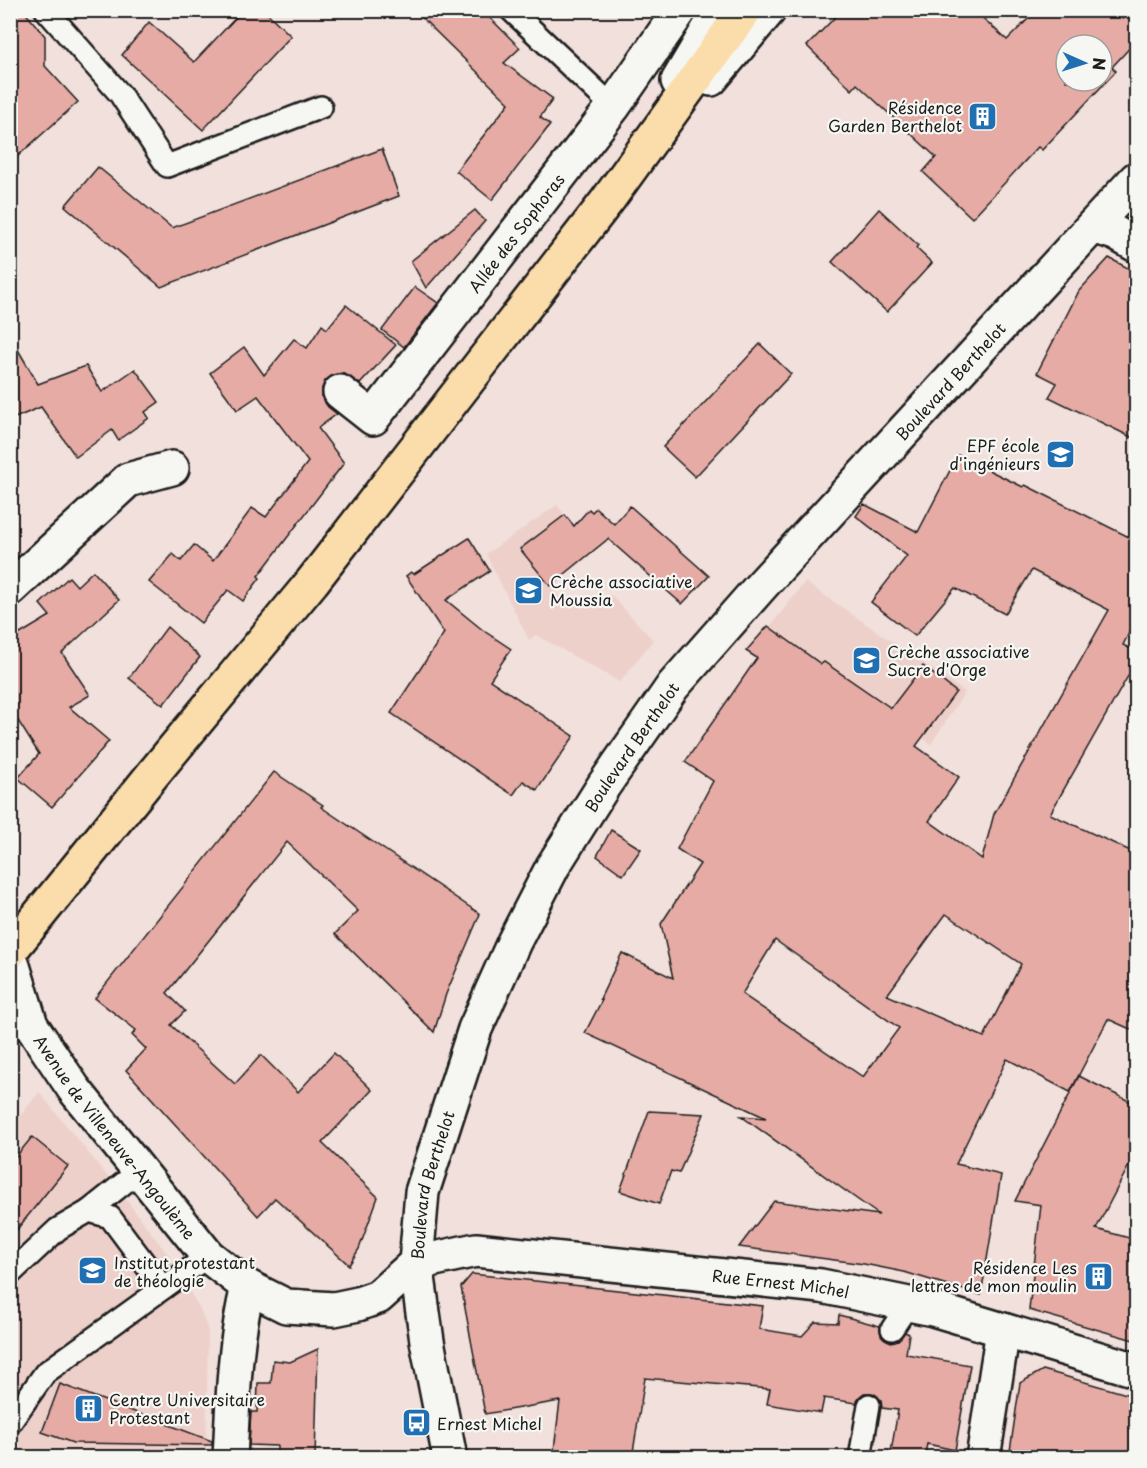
<svg xmlns="http://www.w3.org/2000/svg" width="1147" height="1468" font-family="'Playpen Sans',sans-serif">
	<rect width="100%" height="100%" fill="#f1e0db"/>
	<filter id="ink" filterUnits="userSpaceOnUse"><feTurbulence type="fractalNoise" baseFrequency=".0167" numOctaves="2"/><feDisplacementMap in="SourceGraphic" scale="12" xChannelSelector="R" yChannelSelector="G"/><feConvolveMatrix kernelMatrix="1 2 1 2 8 2 1 2 1" color-interpolation-filters="sRGB"/></filter>
	<g filter="url(#ink)">
		<g fill="#eed0cb">
			<path d="M 557,505 L 594,551 L 550,587 L 569,606 L 611,595 L 653,640 L 620,682 L 536,635 L 529,640 L 486,554 Z"/>
			<path d="M 805,582 L 965,692 L 931,744 L 769,628 Z"/>
			<path d="M 39,1092 L 117,1188 L 169,1256 L 200,1309 L 208,1331 L 206,1457 L 11,1457 L 10,1114 L 18,1119 Z"/>
		</g>
		<g fill="#e6aba5" stroke="#1c1c1c" stroke-width="1.5" fill-rule="evenodd">
			<path d="M 10,10 L 23,10 L 45,36 L 45,66 L 78,102 L 10,163 Z"/>
			<path d="M 243,10 L 264,10 L 291,36 L 203,130 L 122,55 L 149,22 L 194,62 Z"/>
			<path d="M 414,10 L 482,10 L 520,48 L 504,63 L 553,99 L 540,117 L 550,125 L 492,200 L 456,171 L 509,103 Z"/>
			<path d="M 842,10 L 974,10 L 1007,40 L 1037,10 L 1137,10 L 1137,40 L 1112,67 L 1116,71 L 1042,150 L 1038,147 L 972,218 L 923,172 L 936,157 L 857,84 L 852,90 L 807,46 ZM 1066,45 L 1102,45 L 1102,81 L 1066,81 Z"/>
			<path d="M 382,149 L 399,196 L 161,287 L 65,206 L 98,167 L 172,228 Z"/>
			<path d="M 879,209 L 918,245 L 916,248 L 932,263 L 887,312 L 832,262 Z"/>
			<path d="M 475,210 L 485,221 L 426,288 L 411,261 Z"/>
			<path d="M 1109,258 L 1137,273 L 1137,440 L 1049,397 L 1057,383 L 1037,373 L 1079,291 Z"/>
			<path d="M 415,287 L 438,303 L 404,347 L 382,330 Z"/>
			<path d="M 346,305 L 396,345 L 360,384 L 342,373 L 333,375 L 325,381 L 322,389 L 322,398 L 328,407 L 337,414 L 318,428 L 344,463 L 258,576 L 260,578 L 243,601 L 228,590 L 201,623 L 149,582 L 173,554 L 181,561 L 194,545 L 213,561 L 252,508 L 266,517 L 308,462 L 258,396 L 237,410 L 210,373 L 244,347 L 264,375 L 294,339 L 307,348 L 322,325 L 327,329 Z"/>
			<path d="M 10,336 L 38,384 L 86,366 L 102,392 L 135,369 L 159,402 L 145,412 L 149,418 L 118,440 L 112,430 L 76,457 L 41,407 L 10,420 Z"/>
			<path d="M 760,344 L 791,374 L 695,477 L 663,447 Z"/>
			<path d="M 958,455 L 1023,487 L 1025,485 L 1137,541 L 1137,624 L 1134,623 L 1123,645 L 1137,652 L 1137,660 L 1050,814 L 1137,854 L 1137,1032 L 1108,1019 L 1070,1092 L 1007,1059 L 956,1164 L 1001,1175 L 981,1295 L 904,1272 L 864,1264 L 739,1247 L 774,1201 L 879,1215 L 741,1116 L 766,1118 L 585,1033 L 602,1000 L 600,999 L 622,953 L 673,978 L 661,924 L 700,864 L 677,849 L 713,781 L 685,762 L 757,658 L 746,651 L 768,626 L 821,664 L 824,662 L 891,708 L 923,666 L 956,692 L 916,746 L 959,777 L 929,821 L 982,859 L 994,814 L 1109,610 L 1032,570 L 1005,614 L 955,588 L 915,636 L 871,602 L 907,556 L 856,516 L 864,504 L 918,532 ZM 946,914 L 1021,964 L 984,1037 L 887,995 ZM 775,940 L 899,1028 L 863,1077 L 742,994 Z"/>
			<path d="M 630,506 L 709,576 L 682,604 L 608,539 L 550,586 L 520,549 L 565,515 L 574,526 L 589,509 L 592,512 L 596,508 L 614,524 Z"/>
			<path d="M 469,538 L 490,571 L 446,600 L 484,631 L 511,649 L 490,680 L 574,736 L 537,790 L 523,781 L 513,795 L 391,713 L 444,633 L 406,576 L 411,572 L 414,574 Z"/>
			<path d="M 93,571 L 119,600 L 62,653 L 90,695 L 69,707 L 109,741 L 52,807 L 18,778 L 39,754 L 10,708 L 10,640 L 50,616 L 40,604 L 69,577 L 77,586 Z"/>
			<path d="M 167,627 L 200,657 L 163,705 L 129,678 Z"/>
			<path d="M 274,772 L 323,805 L 321,807 L 480,914 L 446,994 L 434,1032 L 335,934 L 358,911 L 287,842 L 167,993 L 185,1011 L 171,1025 L 235,1084 L 261,1055 L 298,1092 L 334,1053 L 372,1090 L 322,1143 L 378,1197 L 359,1249 L 349,1265 L 275,1198 L 258,1216 L 126,1070 L 146,1049 L 132,1035 L 136,1030 L 95,998 Z"/>
			<path d="M 611,830 L 641,849 L 623,875 L 597,856 Z"/>
			<path d="M 1079,1076 L 1137,1105 L 1137,1150 L 1096,1229 L 1137,1240 L 1137,1341 L 1029,1310 L 1041,1205 L 1015,1201 Z"/>
			<path d="M 649,1111 L 704,1114 L 679,1173 L 671,1171 L 659,1204 L 620,1191 Z"/>
			<path d="M 32,1137 L 68,1166 L 10,1238 L 10,1164 Z"/>
			<path d="M 472,1274 L 763,1306 L 759,1329 L 802,1336 L 815,1322 L 838,1323 L 839,1315 L 880,1326 L 881,1335 L 891,1342 L 898,1340 L 905,1332 L 909,1334 L 906,1354 L 970,1365 L 955,1450 L 927,1444 L 924,1458 L 890,1458 L 898,1410 L 882,1408 L 881,1400 L 872,1393 L 864,1393 L 859,1397 L 856,1403 L 824,1398 L 821,1413 L 767,1404 L 770,1389 L 645,1378 L 632,1458 L 553,1458 L 560,1401 L 485,1414 L 461,1287 Z"/>
			<path d="M 318,1349 L 315,1458 L 277,1458 L 277,1446 L 249,1445 L 251,1412 L 257,1412 L 258,1383 L 271,1383 L 273,1360 L 290,1362 Z"/>
			<path d="M 1043,1370 L 1137,1397 L 1137,1458 L 1009,1458 L 1020,1383 Z"/>
			<path d="M 60,1384 L 212,1441 L 212,1445 L 73,1443 L 42,1432 Z"/>
		</g>
		<g fill="none" stroke-linecap="round" stroke-linejoin="round">
			<defs>
				<g id="service">
					<path d="M 46,10 L 120,94 L 167,166 L 321,107"/>
					<path d="M 511,10 L 613,107"/>
					<path d="M 89,1211 L 139,1171"/>
					<path d="M 10,1274 L 58,1229 L 89,1211 L 110,1217 L 163,1288"/>
					<path d="M 892,1329 L 908,1305"/>
					<path d="M 10,1423 L 45,1373 L 208,1256"/>
					<path d="M 860,1458 L 869,1405"/>
				</g>
				<g id="minor">
					<path d="M 1093,226 L 1115,233 L 1136,245"/>
					<path id="s1" d="M 340,392 L 373,418 L 613,107 L 680,10"/>
					<path d="M 10,589 L 128,480 L 172,468"/>
					<path id="s2" d="M 10,956 L 31,1025 L 74,1089 L 208,1256 L 248,1287 L 286,1306 L 334,1309 L 358,1304 L 378,1297 L 416,1263 L 476,1250 L 821,1286 L 933,1309 L 1136,1370"/>
					<path d="M 230,1458 C 233,1401 234,1342 248,1287"/>
					<path d="M 983,1458 L 1003,1330"/>
				</g>
				<g id="secondary">
					<path d="M 711,79 L 769,10"/>
					<path d="M 678,81 L 720,10"/>
					<path id="s3" d="M 450,1458 L 427,1341 L 416,1263 L 422,1192 L 475,1029 L 514,942 L 553,866 L 604,785 L 673,686 L 762,585 L 1136,179"/>
				</g>
				<path id="primary" d="M 10,951 L 153,774 L 312,582 L 607,201 L 745,10"/>
			</defs>
			<use href="#service" stroke="#1c1c1c" stroke-width="26"/>
			<use href="#minor" stroke="#1c1c1c" stroke-width="38"/>
			<use href="#secondary" stroke="#1c1c1c" stroke-width="38"/>
			<use href="#primary" stroke="#1c1c1c" stroke-width="38"/>
			<use href="#service" stroke="#f6f6f2" stroke-width="21"/>
			<use href="#minor" stroke="#f6f6f2" stroke-width="33"/>
			<use href="#secondary" stroke="#f6f6f2" stroke-width="33"/>
			<use href="#primary" stroke="#fbddab" stroke-width="33"/>
		</g>
	</g>
	<defs>
		<symbol id="building-square" viewBox="-11 -11 22 22"><rect x="-9" y="-9" width="18" height="18" rx="4" fill="#1f6fb2" stroke="#f6f6f2"/><path d="M-4-6H4V6H1V3H-1V6H-4ZM-2.5-4.3h1.7v1.8h-1.7ZM.8-4.3h1.7v1.8H.8ZM-2.5-1h1.7V.8h-1.7ZM.8-1h1.7V.8H.8Z" fill="#fff"/></symbol>
		<symbol id="university-square" viewBox="-11 -11 22 22"><rect x="-9" y="-9" width="18" height="18" rx="4" fill="#1f6fb2" stroke="#f6f6f2"/><path d="M0-5L7-2L0 1L-7-2ZM-4 1L0 2.5L4 1V4Q0 6-4 4Z" fill="#fff"/></symbol>
		<symbol id="school-square" viewBox="-11 -11 22 22"><rect x="-9" y="-9" width="18" height="18" rx="4" fill="#1f6fb2" stroke="#f6f6f2"/><path d="M0-5L7-2L0 1L-7-2ZM-4 1L0 2.5L4 1V4Q0 6-4 4Z" fill="#fff"/></symbol>
		<symbol id="bus-square" viewBox="-11 -11 22 22"><rect x="-9" y="-9" width="18" height="18" rx="4" fill="#1f6fb2" stroke="#f6f6f2"/><path d="M-5-6H5V4H4V6H2V4H-2V6H-4V4H-5ZM-3.5-4V0h7V-4ZM-3.5 1.2v1.5H-2V1.2ZM2 1.2v1.5H3.5V1.2Z" fill="#fff"/></symbol>
	</defs>
	<g fill-rule="evenodd">
		<use href="#building-square" x="966" y="100" width="33" height="33"/>
		<use href="#university-square" x="1044" y="438" width="33" height="33"/>
		<use href="#school-square" x="512" y="574" width="33" height="33"/>
		<use href="#school-square" x="850" y="644" width="33" height="33"/>
		<use href="#university-square" x="76" y="1254" width="33" height="33"/>
		<use href="#building-square" x="1082" y="1260" width="33" height="33"/>
		<use href="#building-square" x="72" y="1392" width="33" height="33"/>
		<use href="#bus-square" x="400" y="1406" width="33" height="33"/>
	</g>
	<g text-anchor="middle" dominant-baseline="central" stroke-width="4.5" stroke-linejoin="round" paint-order="stroke">
		<g font-size="16" fill="#1c1c1c" stroke="#f6f6f2" text-anchor="start">
			<text x="962" y="107" text-anchor="end">Résidence<tspan x="962" dy="18">Garden Berthelot</tspan></text>
			<text x="1040" y="445" text-anchor="end">EPF école<tspan x="1040" dy="18">d'ingénieurs</tspan></text>
			<text x="550" y="581">Crèche associative<tspan x="550" dy="18">Moussia</tspan></text>
			<text x="887" y="651">Crèche associative<tspan x="887" dy="18">Sucre d'Orge</tspan></text>
			<text x="114" y="1262">Institut protestant<tspan x="114" dy="18">de théologie</tspan></text>
			<text x="1077" y="1267" text-anchor="end">Résidence Les<tspan x="1077" dy="18">lettres de mon moulin</tspan></text>
			<text x="109" y="1399">Centre Universitaire<tspan x="109" dy="18">Protestant</tspan></text>
			<text x="437" y="1423">Ernest Michel</text>
		</g>
		<g font-size="16" fill="#1c1c1c" stroke="#f6f6f2">
			<text stroke="none"><textPath href="#s1" startOffset="276">Allée des Sophoras</textPath></text>
			<text stroke="none"><textPath href="#s3" startOffset="1250">Boulevard Berthelot</textPath></text>
			<text stroke="none"><textPath href="#s3" startOffset="764">Boulevard Berthelot</textPath></text>
			<text stroke="none"><textPath href="#s2" startOffset="212">Avenue de Villeneuve-Angoulème</textPath></text>
			<text stroke="none"><textPath href="#s3" startOffset="278">Boulevard Berthelot</textPath></text>
			<text stroke="none"><textPath href="#s2" startOffset="969">Rue Ernest Michel</textPath></text>
		</g>
	</g>
	<rect width="1147" height="1468" fill="none" stroke="#f6f6f2" stroke-width="36"/>
	<rect x="18" y="18" width="1111" height="1432" fill="none" stroke="#1c1c1c" stroke-width="2" filter="url(#ink)"/>
	<g transform="translate(1084 63) rotate(93)"><circle r="28" fill="#f6f6f2" stroke="#9f9f9c" stroke-width="1.5"/>
	<path d="M0-4.5L10 22L0 15L-10 22Z" fill="#1f6fb2"/>
	<text y="-9" font-size="16" font-weight="bold" text-anchor="middle" fill="#1c1c1c">N</text>
	</g>
</svg>
